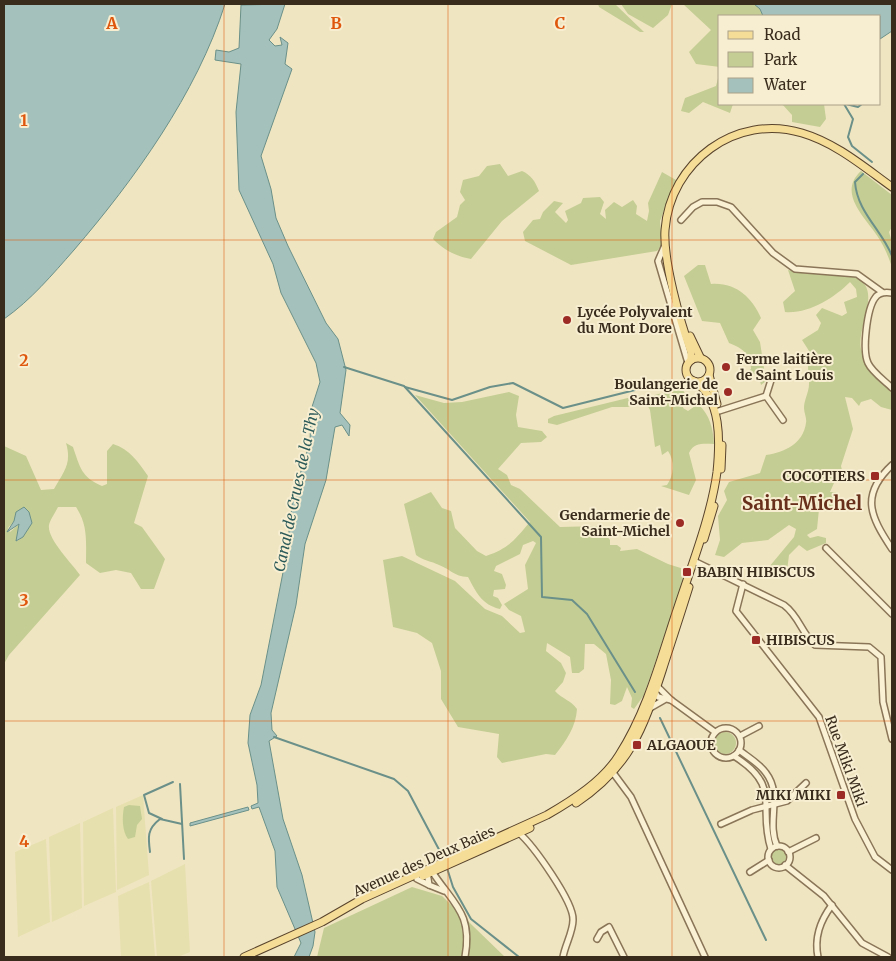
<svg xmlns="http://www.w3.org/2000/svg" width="896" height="961" font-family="Merriweather,serif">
	<rect width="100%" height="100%" fill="#f0e5c1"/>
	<g fill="#e6e0ae">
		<path d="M 143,795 L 149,875 L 117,890 L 116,807 Z"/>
		<path d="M 113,808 L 116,892 L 84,906 L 83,822 Z"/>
		<path d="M 80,823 L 82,908 L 52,922 L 49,837 Z"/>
		<path d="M 46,839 L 50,922 L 18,937 L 15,852 Z"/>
		<path d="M 185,864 L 190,952 L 178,957 L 157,957 L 151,881 Z"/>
		<path d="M 149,882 L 155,957 L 121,957 L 118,896 Z"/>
	</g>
	<g fill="#c4ce94" fill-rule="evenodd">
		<path d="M 598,4 L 615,4 L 644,32 L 640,32 L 599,7 Z"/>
		<path d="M 621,4 L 672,4 L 668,15 L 653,28 L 628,14 Z"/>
		<path d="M 683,4 L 754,4 L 760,9 L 763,16 L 720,16 L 720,67 L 696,64 L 689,52 L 711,30 Z"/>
		<path d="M 720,71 L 720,104 L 733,104 L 730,113 L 703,102 L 689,113 L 681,111 L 685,98 L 716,86 Z"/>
		<path d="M 782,104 L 824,104 L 826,119 L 820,127 L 792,122 L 792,115 Z"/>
		<path d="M 500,164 L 508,176 L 522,171 C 531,175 535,181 539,191 L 502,221 L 471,259 C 455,256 444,250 433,239 L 436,232 L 457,217 L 460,205 L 465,200 L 460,192 L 463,180 L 479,176 L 487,166 Z"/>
		<path d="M 861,171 L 892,195 L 892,227 L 889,232 L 892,242 L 892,267 C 889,259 886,250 881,242 C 870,221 835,195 861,171 Z"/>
		<path d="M 662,172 L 676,180 L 660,221 L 662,245 L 657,251 L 571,265 L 525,241 L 523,232 L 533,220 L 540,219 L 543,212 L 554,201 L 563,203 L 555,212 L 566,223 L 568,220 L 565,211 L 581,203 L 583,198 L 600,197 L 604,202 L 600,214 L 606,219 L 605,210 L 614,202 L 622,207 L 633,200 L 637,206 L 636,214 L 647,221 L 649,211 L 648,203 Z"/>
		<path d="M 698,265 L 705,265 L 711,284 C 735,282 752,297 761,318 L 753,330 L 760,342 L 766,381 L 761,385 L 758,373 L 748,376 L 738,375 L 739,371 L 746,373 L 751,369 C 751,354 742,348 729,343 L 720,323 L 702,321 L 684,276 Z"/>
		<path d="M 788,270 C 809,277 832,271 853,277 C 885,286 856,327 861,349 C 866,369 878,379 892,392 L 892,410 L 881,407 L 871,399 L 861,402 L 859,406 L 852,398 L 845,397 L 853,429 L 841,466 L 843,474 L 834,483 L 830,492 L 836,492 L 841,498 L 848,500 L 845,503 L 819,509 L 817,529 L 807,535 L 810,538 L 818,536 L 826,538 L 826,543 L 807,551 L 799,545 L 789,555 L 787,571 L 763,575 L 749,575 L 749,567 L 769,567 L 794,537 L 796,529 L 789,525 L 768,540 L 742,543 L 724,557 L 715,555 L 720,540 L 718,516 L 727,500 L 724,491 L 729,482 L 760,473 L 766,455 C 785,452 803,444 806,423 C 807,418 804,413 804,408 C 804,400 809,392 809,384 C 810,371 805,368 811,354 L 802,340 L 818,330 L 821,323 L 816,315 L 822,308 L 842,316 L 847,313 L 844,302 L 857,297 L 856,289 L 850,282 C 834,298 809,314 785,312 L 783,302 L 795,291 Z"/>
		<path d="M 673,390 L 683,390 C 687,396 686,401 683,408 L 688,411 L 698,404 C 710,415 713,428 714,444 C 704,444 694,442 689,453 L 696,480 L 689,495 L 661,486 L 667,485 C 674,475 675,461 668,451 L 662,455 L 660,445 L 655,447 L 650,410 L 646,403 L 635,403 L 628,407 L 612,407 L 557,425 L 548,423 L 548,419 L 554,416 L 640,395 L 644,398 Z"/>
		<path d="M 509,392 L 519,396 L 516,415 L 518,427 L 542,431 L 547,437 L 541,442 L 521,443 L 498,469 L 507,475 L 511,485 L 520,489 L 560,527 L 598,526 L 610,540 L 610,545 L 617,545 L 621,548 L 620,551 L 637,549 L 668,564 L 687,570 L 644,695 L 634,709 L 631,707 L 632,698 L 627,687 L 622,701 L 615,705 L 610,704 L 611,680 L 606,654 L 594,644 L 585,644 L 584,669 L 579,673 L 572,673 L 570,657 L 547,643 L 546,651 L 561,663 L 566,673 L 563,682 L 555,691 C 562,699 571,700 577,709 C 576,727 566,741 555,755 L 546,754 L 502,763 L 497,757 L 499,734 L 458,727 L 441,699 L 441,671 L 432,643 L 417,633 L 393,627 L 383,560 L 402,556 L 455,581 L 485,609 L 502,616 L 520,633 L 525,632 L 521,616 L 509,610 L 504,604 L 528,589 L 525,565 L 536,543 L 533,541 L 523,545 L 520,554 L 496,566 L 494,571 L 502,574 L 506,585 L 505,589 L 494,590 L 493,596 L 498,598 L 502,605 L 500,609 C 482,605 476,592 468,577 C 453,576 452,570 439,565 C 431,561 424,561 416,555 L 404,504 L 431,492 L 442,508 L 451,511 L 455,528 L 477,551 L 486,556 C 510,548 515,539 530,522 L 415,395 L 444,403 L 462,402 Z"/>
		<path d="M 66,443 L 73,447 C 80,467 81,477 102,486 L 107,484 L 107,451 L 113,444 C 130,449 138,462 148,476 L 134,523 L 142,527 L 165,559 L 154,589 L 141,589 L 131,573 L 116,570 L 100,573 L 86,563 C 86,541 88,525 76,507 L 58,507 C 55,513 50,520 49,525 C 47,539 72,563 80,575 L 9,655 L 4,664 L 4,446 L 26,456 L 41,490 L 54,489 C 64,471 72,464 66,443 ZM 30,518 L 31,523 L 23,537 L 17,541 L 19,524 L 10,532 L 8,528 L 14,521 Z"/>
		<circle cx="725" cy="743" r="11"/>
		<path d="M 129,805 L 140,806 L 142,819 L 137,825 L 135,837 L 128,839 C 122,831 122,817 124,807 Z"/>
		<circle cx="778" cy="857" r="8"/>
		<path d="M 412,887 L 442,896 L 505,957 L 317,957 L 324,928 Z"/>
	</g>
	<g fill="#a4c2bb" stroke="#6a9089">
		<path d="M 4,4 L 225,4 C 197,93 134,180 74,250 C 52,275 31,300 4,319 Z"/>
		<path d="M 285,4 L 277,29 L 269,40 L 275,46 L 282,45 L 280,37 L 288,43 L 285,64 L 292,69 L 261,156 L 271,189 L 276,218 L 288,246 L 326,323 L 338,339 L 346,370 L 340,413 L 350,425 L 349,436 L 342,425 L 335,427 L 326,480 L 305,544 L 296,605 L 271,713 L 272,730 L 277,736 L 269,741 L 283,819 L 302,875 L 315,932 L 313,946 L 309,957 L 294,957 L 301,943 L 277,887 L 275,851 L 259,807 L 252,809 L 251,806 L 258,803 L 257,785 L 248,743 L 250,715 L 261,685 L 286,557 L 293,497 L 310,442 L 311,410 L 320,382 L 316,363 L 281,293 L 273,264 L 239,190 L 236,112 L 241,64 L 215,60 L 216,50 L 229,52 L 239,48 L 241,5 Z"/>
		<path d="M 754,4 L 892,4 L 892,31 L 880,39 L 880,16 L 763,16 L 760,9 Z"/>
		<path d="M 24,507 L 29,512 L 32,523 L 23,537 L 16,541 L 19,524 L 7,532 L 14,521 L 16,512 Z"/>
		<path d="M 248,807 L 249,810 L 190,826 L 190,823 Z"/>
	</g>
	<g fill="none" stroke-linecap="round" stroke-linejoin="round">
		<g stroke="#6a9089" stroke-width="2">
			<path d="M 844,104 L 853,119 L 848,137 L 852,146 L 872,162"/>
			<path d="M 846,104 L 858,107 L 862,104"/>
			<path d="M 863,174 L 855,182 C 857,212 882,230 892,256"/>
			<path d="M 344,367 L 404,386 L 541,537 L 542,597 L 572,600 L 587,614 L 635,692"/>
			<path d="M 405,387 L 452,400 L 490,387 L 513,383 L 563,408 L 663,383"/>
			<path d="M 660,718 L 766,940"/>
			<path d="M 274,737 L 394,779 L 408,791 L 444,859"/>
			<path d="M 180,784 L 184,859"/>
			<path d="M 162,819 L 149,813 L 144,795 L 173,782"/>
			<path d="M 150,852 C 148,837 147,829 160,819 L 182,824"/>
			<path d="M 447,868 L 453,887 L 471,919 L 519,957"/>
		</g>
		<defs>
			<g id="minor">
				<path d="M 681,220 L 693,207 L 702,202 L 717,202 L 731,207 L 773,253 L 795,269 L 857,274 L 882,292"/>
				<path d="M 665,245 L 658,261 L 688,363"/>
				<path d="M 892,293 C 886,292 879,292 875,298 C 867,309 862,350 868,363 C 872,372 885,381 892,388"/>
				<path d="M 766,396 L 772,377"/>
				<path d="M 719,411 L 766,396 L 783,420"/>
				<path d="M 892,465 C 860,495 870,516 892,549"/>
				<path d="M 826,548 L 892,614"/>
				<path d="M 694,561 L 784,605 C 799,616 802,634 815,645 L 869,647 L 881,657 L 883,702 L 892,739"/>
				<path d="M 743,584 L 736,611 L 819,717 L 855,819 L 875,857 L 892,870"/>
				<path d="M 657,686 L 671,700 L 715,732"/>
				<path d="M 655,692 L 658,697 L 671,700"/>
				<path d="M 650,708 L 664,700"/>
				<circle cx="726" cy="743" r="15"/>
				<path d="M 740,736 L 759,726"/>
				<path d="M 739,750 C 748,757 760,764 766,773 C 783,795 766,822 777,846"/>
				<path d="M 734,756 C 783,787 757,805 771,849"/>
				<path d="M 611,770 L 631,797 L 705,957"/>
				<path d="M 721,824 L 752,810 L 787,801 L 806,783"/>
				<path d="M 519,833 C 533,845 574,902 573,920 C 573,932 565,945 563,957"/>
				<circle cx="779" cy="857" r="11"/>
				<path d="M 788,852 L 816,838"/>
				<path d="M 785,865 L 824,896 L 862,943 L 888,957"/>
				<path d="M 431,870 C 453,904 473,913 465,957"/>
				<path d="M 427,872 L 429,885 L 444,891"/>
				<path d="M 750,872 L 769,860"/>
				<path d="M 417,879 L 429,885"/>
				<path d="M 597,939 L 601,932 L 609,927 L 624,957"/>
				<path d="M 818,957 C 814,937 820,921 832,905"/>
			</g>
			<g id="major">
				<path d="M 690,336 L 700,357"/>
				<circle cx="698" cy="370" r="12"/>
				<path d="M 691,360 L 691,352 C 680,321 663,261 665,230 C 670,162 736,113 802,133 C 836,143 864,167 892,187"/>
				<path d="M 709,375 L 717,404"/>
				<path d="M 721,469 L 722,445"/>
				<path d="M 704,539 L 714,506"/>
				<path d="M 576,803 C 630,767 643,729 662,671 C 671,643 680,616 689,587"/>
				<path d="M 423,876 L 530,828"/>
				<path d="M 244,957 L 322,922 L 362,899 L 547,815 C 573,800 603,781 619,755 C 648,710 661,657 678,607 C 692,564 711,516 717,472 C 720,442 722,399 694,381"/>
			</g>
		</defs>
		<use href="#minor" stroke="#8a7558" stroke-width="8"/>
		<use href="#major" stroke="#58432c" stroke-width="9"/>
		<use href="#minor" stroke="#faf1d4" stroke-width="5"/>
		<use href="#major" stroke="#f5dd97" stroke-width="7"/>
	</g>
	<path fill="none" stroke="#df570d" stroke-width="1" stroke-opacity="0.55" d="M 224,4 L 224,957M 448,4 L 448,957M 672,4 L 672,957M 4,240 L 892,240M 4,480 L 892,480M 4,721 L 892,721"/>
	<g fill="#9c2b25" stroke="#f7eed1" stroke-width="2">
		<circle cx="567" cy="320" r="5"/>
		<circle cx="726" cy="367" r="5"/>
		<circle cx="728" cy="392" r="5"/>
		<rect x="870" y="471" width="10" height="10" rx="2.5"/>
		<circle cx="680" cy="523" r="5"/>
		<rect x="682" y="567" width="10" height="10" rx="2.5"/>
		<rect x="751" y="635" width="10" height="10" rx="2.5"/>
		<rect x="632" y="740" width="10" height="10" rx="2.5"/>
		<rect x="836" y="790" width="10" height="10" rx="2.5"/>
	</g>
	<g text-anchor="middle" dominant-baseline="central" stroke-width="4" stroke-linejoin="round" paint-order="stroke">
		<g font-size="14" font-weight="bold" fill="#392c1d" stroke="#f7eed1" text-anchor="start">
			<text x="577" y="312">Lycée Polyvalent<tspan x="577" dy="16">du Mont Dore</tspan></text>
			<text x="736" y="359">Ferme laitière<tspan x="736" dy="16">de Saint Louis</tspan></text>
			<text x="718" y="384" text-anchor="end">Boulangerie de<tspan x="718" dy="16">Saint-Michel</tspan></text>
			<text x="865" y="476" text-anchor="end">COCOTIERS</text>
			<text x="670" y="515" text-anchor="end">Gendarmerie de<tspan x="670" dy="16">Saint-Michel</tspan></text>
			<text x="697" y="572">BABIN HIBISCUS</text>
			<text x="766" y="640">HIBISCUS</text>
			<text x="647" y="745">ALGAOUE</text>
			<text x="831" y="795" text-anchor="end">MIKI MIKI</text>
		</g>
		<g font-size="14" fill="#392c1d" stroke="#f7eed1">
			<text transform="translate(846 761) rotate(70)">Rue Miki Miki</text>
			<text transform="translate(424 861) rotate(-24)">Avenue des Deux Baies</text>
		</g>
		<g font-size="15" font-style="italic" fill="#2b5a59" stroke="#f7eed1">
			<text transform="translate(296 490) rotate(-78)">Canal de Crues de la Thy</text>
		</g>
		<g font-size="19" font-weight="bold" fill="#682f1a" stroke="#f7eed1">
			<text x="802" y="503">Saint-Michel</text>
		</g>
	</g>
	<g font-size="16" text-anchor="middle" font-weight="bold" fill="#df570d" stroke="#f7eed1" stroke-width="4" stroke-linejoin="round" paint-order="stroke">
		<text x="112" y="29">A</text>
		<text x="336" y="29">B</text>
		<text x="560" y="29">C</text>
		<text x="24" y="126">1</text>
		<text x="24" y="366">2</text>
		<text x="24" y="606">3</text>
		<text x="24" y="847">4</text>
	</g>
	<rect width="896" height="961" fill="none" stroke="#392c1d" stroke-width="10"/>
	<rect x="718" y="15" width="162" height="90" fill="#f7eed1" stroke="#aba089"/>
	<rect x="728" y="31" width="25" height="8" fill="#f5dd97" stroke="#aba089"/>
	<text x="764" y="40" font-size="15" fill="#392c1d">Road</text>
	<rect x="728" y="52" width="25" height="15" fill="#c4ce94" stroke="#aba089"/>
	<text x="764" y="65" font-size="15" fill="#392c1d">Park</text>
	<rect x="728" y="78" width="25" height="15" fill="#a4c2bb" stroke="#aba089"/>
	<text x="764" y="90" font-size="15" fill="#392c1d">Water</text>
</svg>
